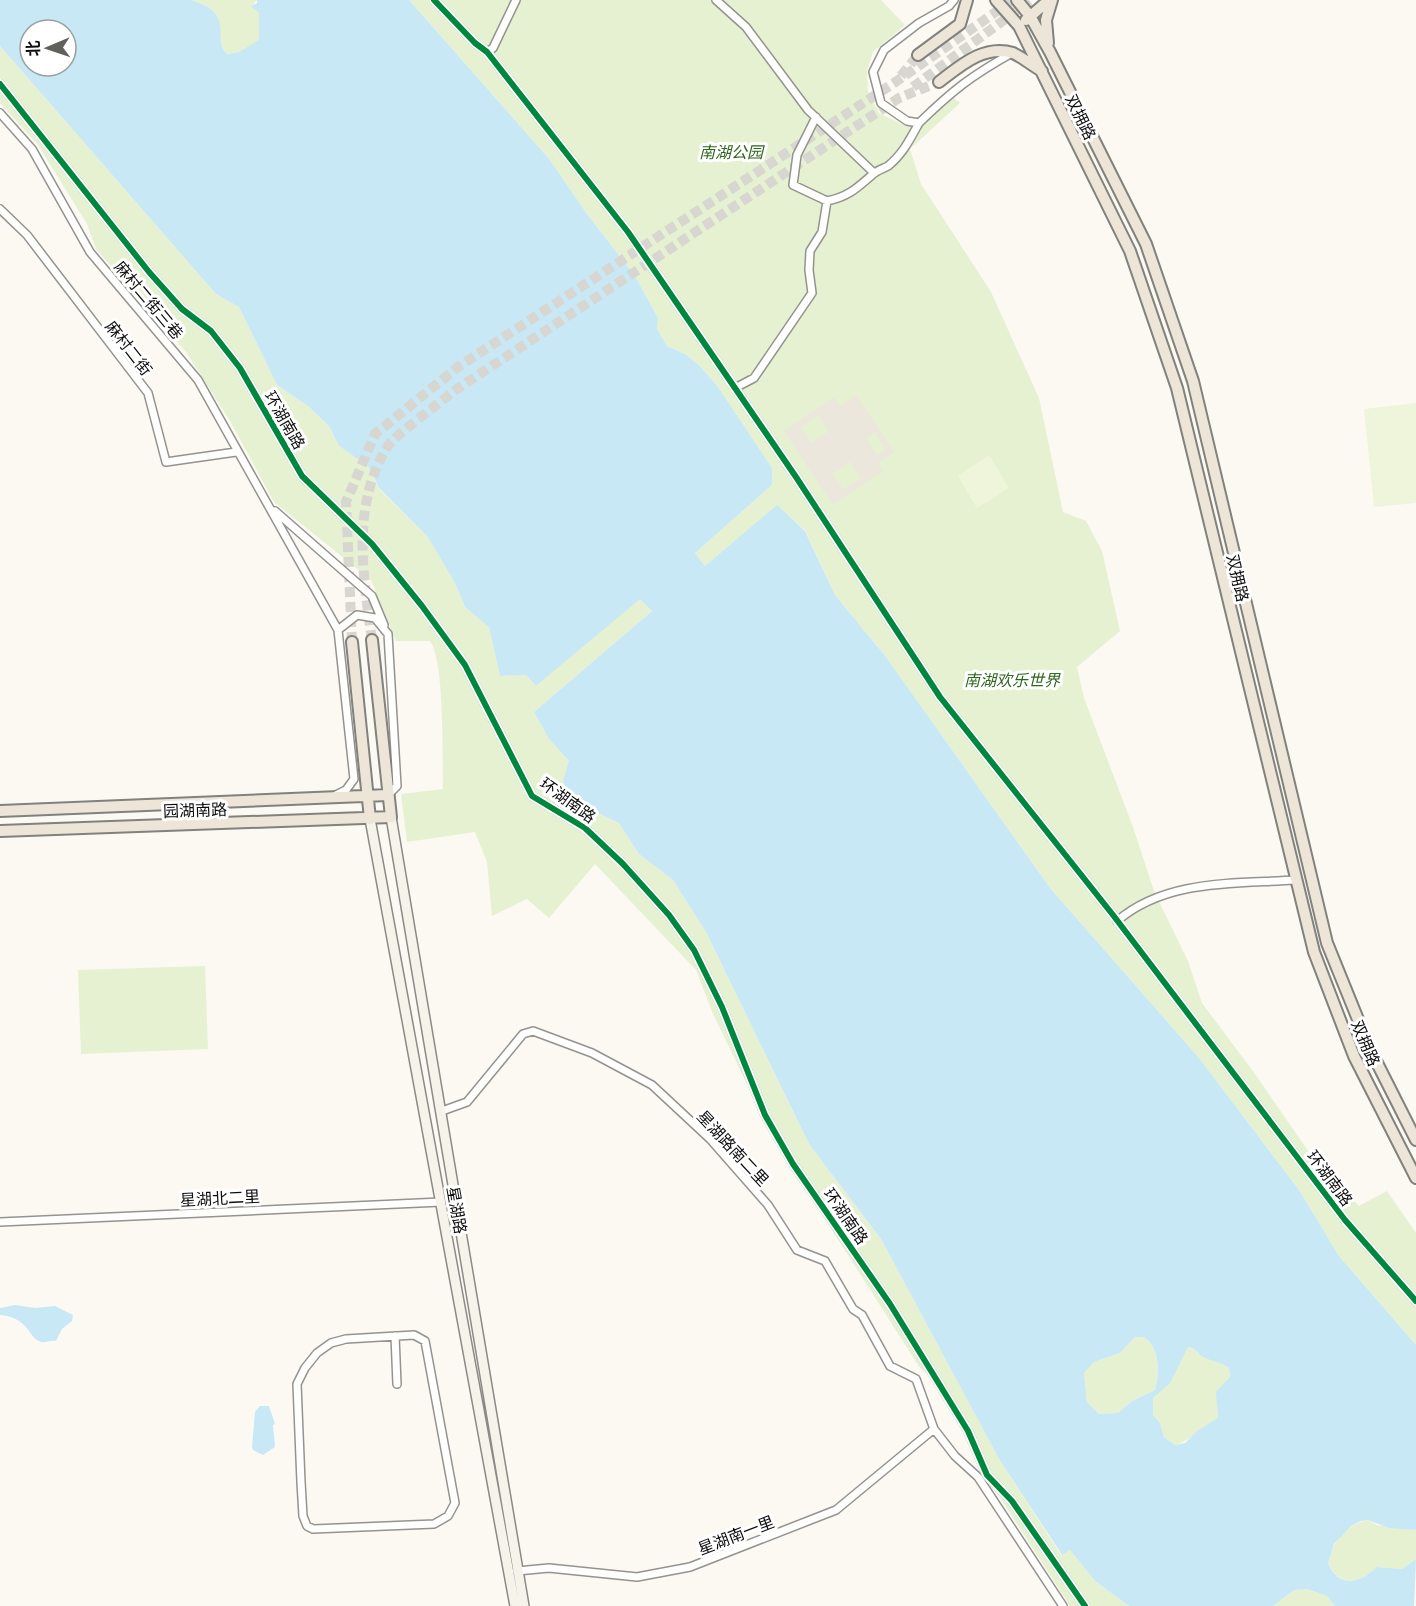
<svg xmlns="http://www.w3.org/2000/svg" width="1416" height="1606" viewBox="0 0 1416 1606" font-family="Bitter,'Noto Sans SC',serif">
	<style>
		.green { fill: #e6f1d2 }
		.pitch { fill: #eff5db }
		.plaza { fill: #ebe7dd; fill-rule: evenodd }
		.water { fill: #c8e8f6; fill-rule: evenodd }
		.lines { fill: none; stroke-linecap: round; stroke-linejoin: round }
		.primary-tunnel { stroke: #d7d6d0; stroke-width: 10; stroke-dasharray: 10 5; stroke-linecap: butt }
		.minor-casing { stroke: #949390; stroke-width: 10 }
		.secondary-casing { stroke: #8b8a87; stroke-width: 12 }
		.primary-casing { stroke: #81817d; stroke-width: 14 }
		.minor { stroke: #fefefd; stroke-width: 7 }
		.secondary { stroke: #f5f3ea; stroke-width: 9 }
		.primary { stroke: #ede6d8; stroke-width: 10 }
		.cycleway-casing { stroke: #fff; stroke-width: 10 }
		.cycleway { stroke: #00873e; stroke-width: 6 }
		.labels { text-anchor: middle; stroke-width: 6; stroke-linejoin: round; paint-order: stroke }
		.street-label { font-size: 16px; fill: #0d0d0d; stroke: #fff }
		.park-label { font-size: 16px; font-style: italic; fill: #2f661d; stroke: #fff }
	</style>
	<rect width="100%" height="100%" fill="#fbf9f2"/>
	<path class="green" d="M192 0H257L252 6 259 13V41L239 52 227 54C215 43 225 23 214 12 209 6 199 3 192 0Z
		M409 0H881L905 25 873 52 867 71 868 91 879 113 906 126 953 97 960 103 910 149 921 184 991 292 1039 398 1063 512 1086 521 1102 551 1120 631 1077 667 1084 698 1133 827 1154 891 1188 961 1202 1003 1255 1074 1313 1158 1359 1206 1387 1191 1416 1233V1345L1339 1256 1299 1190 1199 1058 1050 888 886 657 835 595 805 530 777 506 705 566 695 553 772 485V468L718 387 700 366 685 354 667 346 657 329 658 318 635 276 587 214 550 160Z
		M0 46 216 294 239 307 277 385 309 407 329 426 339 446 369 467 379 489 427 536 455 583 465 607 489 626 500 676 526 675 536 686 640 598 652 611 534 712 549 739 569 761 574 802 619 823 639 854 673 880 706 932 809 1144 881 1239 999 1459 1061 1555 1070 1550 1095 1581 1129 1606H1070L999 1496 981 1475 965 1432 935 1381 920 1368 791 1166 760 1111 713 1014 696 970 595 864 549 918 527 899 492 916 487 862 475 832 407 842 401 794 443 789C442 759 445 661 430 641H396L371 580 274 502 230 421 186 352 96 249 87 224 38 145 0 103Z
		M205 966 208 1049 81 1054 78 970Z
		M1135 1337H1144C1160 1347 1160 1375 1155 1390L1132 1401 1118 1413 1099 1414 1087 1402 1084 1373 1094 1362 1120 1353Z
		M1188 1347C1196 1348 1197 1355 1205 1358 1213 1362 1221 1362 1229 1368L1230 1377 1217 1402 1218 1418C1214 1423 1181 1445 1175 1445L1164 1437 1160 1423 1153 1415V1398L1174 1373Z
		M1368 1520 1377 1525 1416 1530V1559L1402 1569 1378 1567C1360 1582 1340 1589 1328 1563 1331 1543 1348 1523 1368 1520Z
		M1307 1589 1327 1596 1335 1606H1273L1294 1590Z"/>
	<path class="pitch" d="M1416 403V503L1374 507 1364 409Z
		M989 455 1009 488 977 508 958 476Z"/>
	<path class="plaza" d="M856 395 894 452 878 463 883 471 833 505 784 431 834 397 840 406ZM818 415 829 431 811 443 801 427ZM875 432 886 450 877 456 866 438ZM850 462 861 478 843 490 832 474Z"/>
	<path class="water" d="M0 0H192C199 3 209 6 214 12 226 24 215 43 227 54L239 52 259 40V13L251 6 257 3V0H409L550 160 587 214 635 276 658 318 657 329 667 346 685 354 700 366 718 387 772 468V485L695 553 705 566 777 505 805 531 835 595 886 657 1050 888 1199 1058 1299 1190 1339 1256 1416 1345V1530L1389 1528 1368 1520 1361 1521 1351 1526 1334 1544 1328 1563C1339 1589 1360 1583 1377 1567L1402 1569 1416 1559 1414 1606H1335L1327 1596 1307 1589 1294 1590 1273 1606H1129L1095 1581 1070 1550 1062 1555 999 1459 881 1239 809 1144 706 932 673 880 639 854 619 823 574 802 563 781 569 761 549 739 534 712 652 611 640 599 536 686 526 675 500 676 489 627 465 607 455 583 427 536 379 488 369 467 339 446 329 426 309 407 277 385 239 307 216 294 0 46ZM30 30H66V66H30ZM1135 1337H1144C1160 1347 1160 1375 1155 1390L1132 1401 1118 1413 1099 1414 1087 1402 1084 1373 1094 1362 1120 1353ZM1188 1347C1197 1348 1197 1355 1205 1358 1213 1362 1221 1362 1229 1368L1230 1377 1216 1392 1218 1418 1197 1431 1185 1443 1175 1445 1164 1437 1160 1423 1153 1415V1398L1170 1383Z
		M15 1305 35 1308 55 1306 73 1315 72 1321 62 1329 56 1341C51 1340 45 1343 41 1342 27 1337 30 1318 0 1315V1308Z
		M260 1406H269L275 1424 273 1425 275 1447 263 1455 253 1450 252 1447 255 1412Z"/>
	<g class="lines">
		<path class="primary-tunnel" d="M901 76 918 55
			M913 87 1031 0
			M372 640C363 575 351 507 387 447 395 435 440 403 454 391L899 98 939 82
			M352 642 346 502 375 434 458 367 897 81 1013 0"/>
		<g class="minor-casing">
			<path id="minor" d="M434 0 475 43 487 52 628 232 796 477 940 697 1113 915 1345 1220 1416 1301
				M716 0 746 27 808 110 874 173
				M954 0 949 6 919 23 884 50 873 72 881 103 907 121 919 123C953 90 971 76 1012 53
				M487 52 493 48 516 0
				M0 84 149 272 182 309 211 331 240 368 302 476 372 544 422 606 465 665 532 796 585 828 623 864 669 915 694 950 722 1007 765 1115 793 1164 890 1304 968 1431 987 1475 1012 1501 1085 1606
				M0 113 32 149 90 252 198 380 338 630
				M816 117 797 155 793 185 827 201
				M0 209 27 235 148 393 166 462 236 452
				M735 388 754 378 812 293 809 270 810 251 822 232 827 201C848 197 857 188 872 175 877 170 883 169 888 166 903 154 910 139 919 123
				M275 511 372 596 384 625
				M336 795 346 790 354 779 338 630 357 615 375 618 388 634 397 786 388 795
				M1117 921C1166 879 1234 884 1295 880
				M442 1111 467 1102 523 1034 533 1031 592 1053 652 1085 710 1139 768 1205 797 1250 825 1261 853 1309 862 1315 890 1366 916 1379 934 1429 955 1456 978 1477 1063 1606
				M0 1222 441 1202
				M414 1335 425 1341 455 1503 448 1516 434 1524 313 1529 307 1526 303 1516 301 1482 297 1384 305 1368 317 1353 331 1343 346 1339Z
				M395 1336 397 1384
				M517 1571 549 1568 637 1577 690 1567 836 1510 934 1429"/>
		</g>
		<g class="secondary-casing">
			<path id="secondary" d="M391 817 524 1606
				M370 819 515 1606"/>
		</g>
		<g class="primary-casing">
			<path id="primary" d="M996 0 1019 26 1130 251 1177 388 1314 952 1354 1056 1416 1178
				M1017 0 1030 16 1050 52 1146 244 1193 381 1327 943 1370 1049 1416 1140
				M1026 20 1049 0
				M1048 43 1046 20 1052 0
				M918 55 960 24 967 0
				M939 82C960 66 984 44 1013 53 1022 57 1033 66 1042 71
				M352 642 370 819
				M0 811 388 795
				M0 831 391 817 372 640"/>
		</g>
		<use href="#minor" class="minor"/>
		<use href="#secondary" class="secondary"/>
		<use href="#primary" class="primary"/>
		<g class="cycleway-casing">
			<path id="cycleway" d="M434 0 475 43 487 52 628 232 796 477 940 697 1113 915 1345 1220 1416 1301
				M0 84 149 272 182 309 211 331 240 368 302 476 372 544 422 606 465 665 532 796 585 828 623 864 669 915 694 950 722 1007 765 1115 793 1164 890 1304 968 1431 987 1475 1012 1501 1085 1606"/>
		</g>
		<use href="#cycleway" class="cycleway"/>
	</g>
	<g class="labels">
		<g class="street-label">
			<text transform="translate(1081 117) rotate(64)" y="6">双拥路</text>
			<text transform="translate(149 300) rotate(50)" y="6">麻村二街三巷</text>
			<text transform="translate(129 348) rotate(52)" y="6">麻村二街</text>
			<text transform="translate(285 420) rotate(60)" y="6">环湖南路</text>
			<text transform="translate(1238 578) rotate(77)" y="6">双拥路</text>
			<text transform="translate(568 800) rotate(36)" y="6">环湖南路</text>
			<text transform="translate(195 810) rotate(-2)" y="6">园湖南路</text>
			<text transform="translate(1366 1043) rotate(67)" y="6">双拥路</text>
			<text transform="translate(733 1148) rotate(47)" y="6">星湖路南二里</text>
			<text transform="translate(1330 1178) rotate(53)" y="6">环湖南路</text>
			<text transform="translate(220 1198) rotate(-3)" y="6">星湖北二里</text>
			<text transform="translate(457 1210) rotate(80)" y="6">星湖路</text>
			<text transform="translate(846 1216) rotate(55)" y="6">环湖南路</text>
			<text transform="translate(736 1535) rotate(-21)" y="6">星湖南一里</text>
		</g>
		<g class="park-label">
			<text x="731" y="158">南湖公园</text>
			<text x="1012" y="686">南湖欢乐世界</text>
		</g>
	</g>
	<g transform="translate(48 48) rotate(268)"><circle r="28" fill="#ffffff" stroke="#9e9e9e" stroke-width="1.5"/>
	<path d="M0-4.5L10 22L0 15L-10 22Z" fill="#60605d"/>
	<text y="-9" font-size="16" font-weight="bold" text-anchor="middle" fill="#0d0d0d">北</text>
	</g>
</svg>
